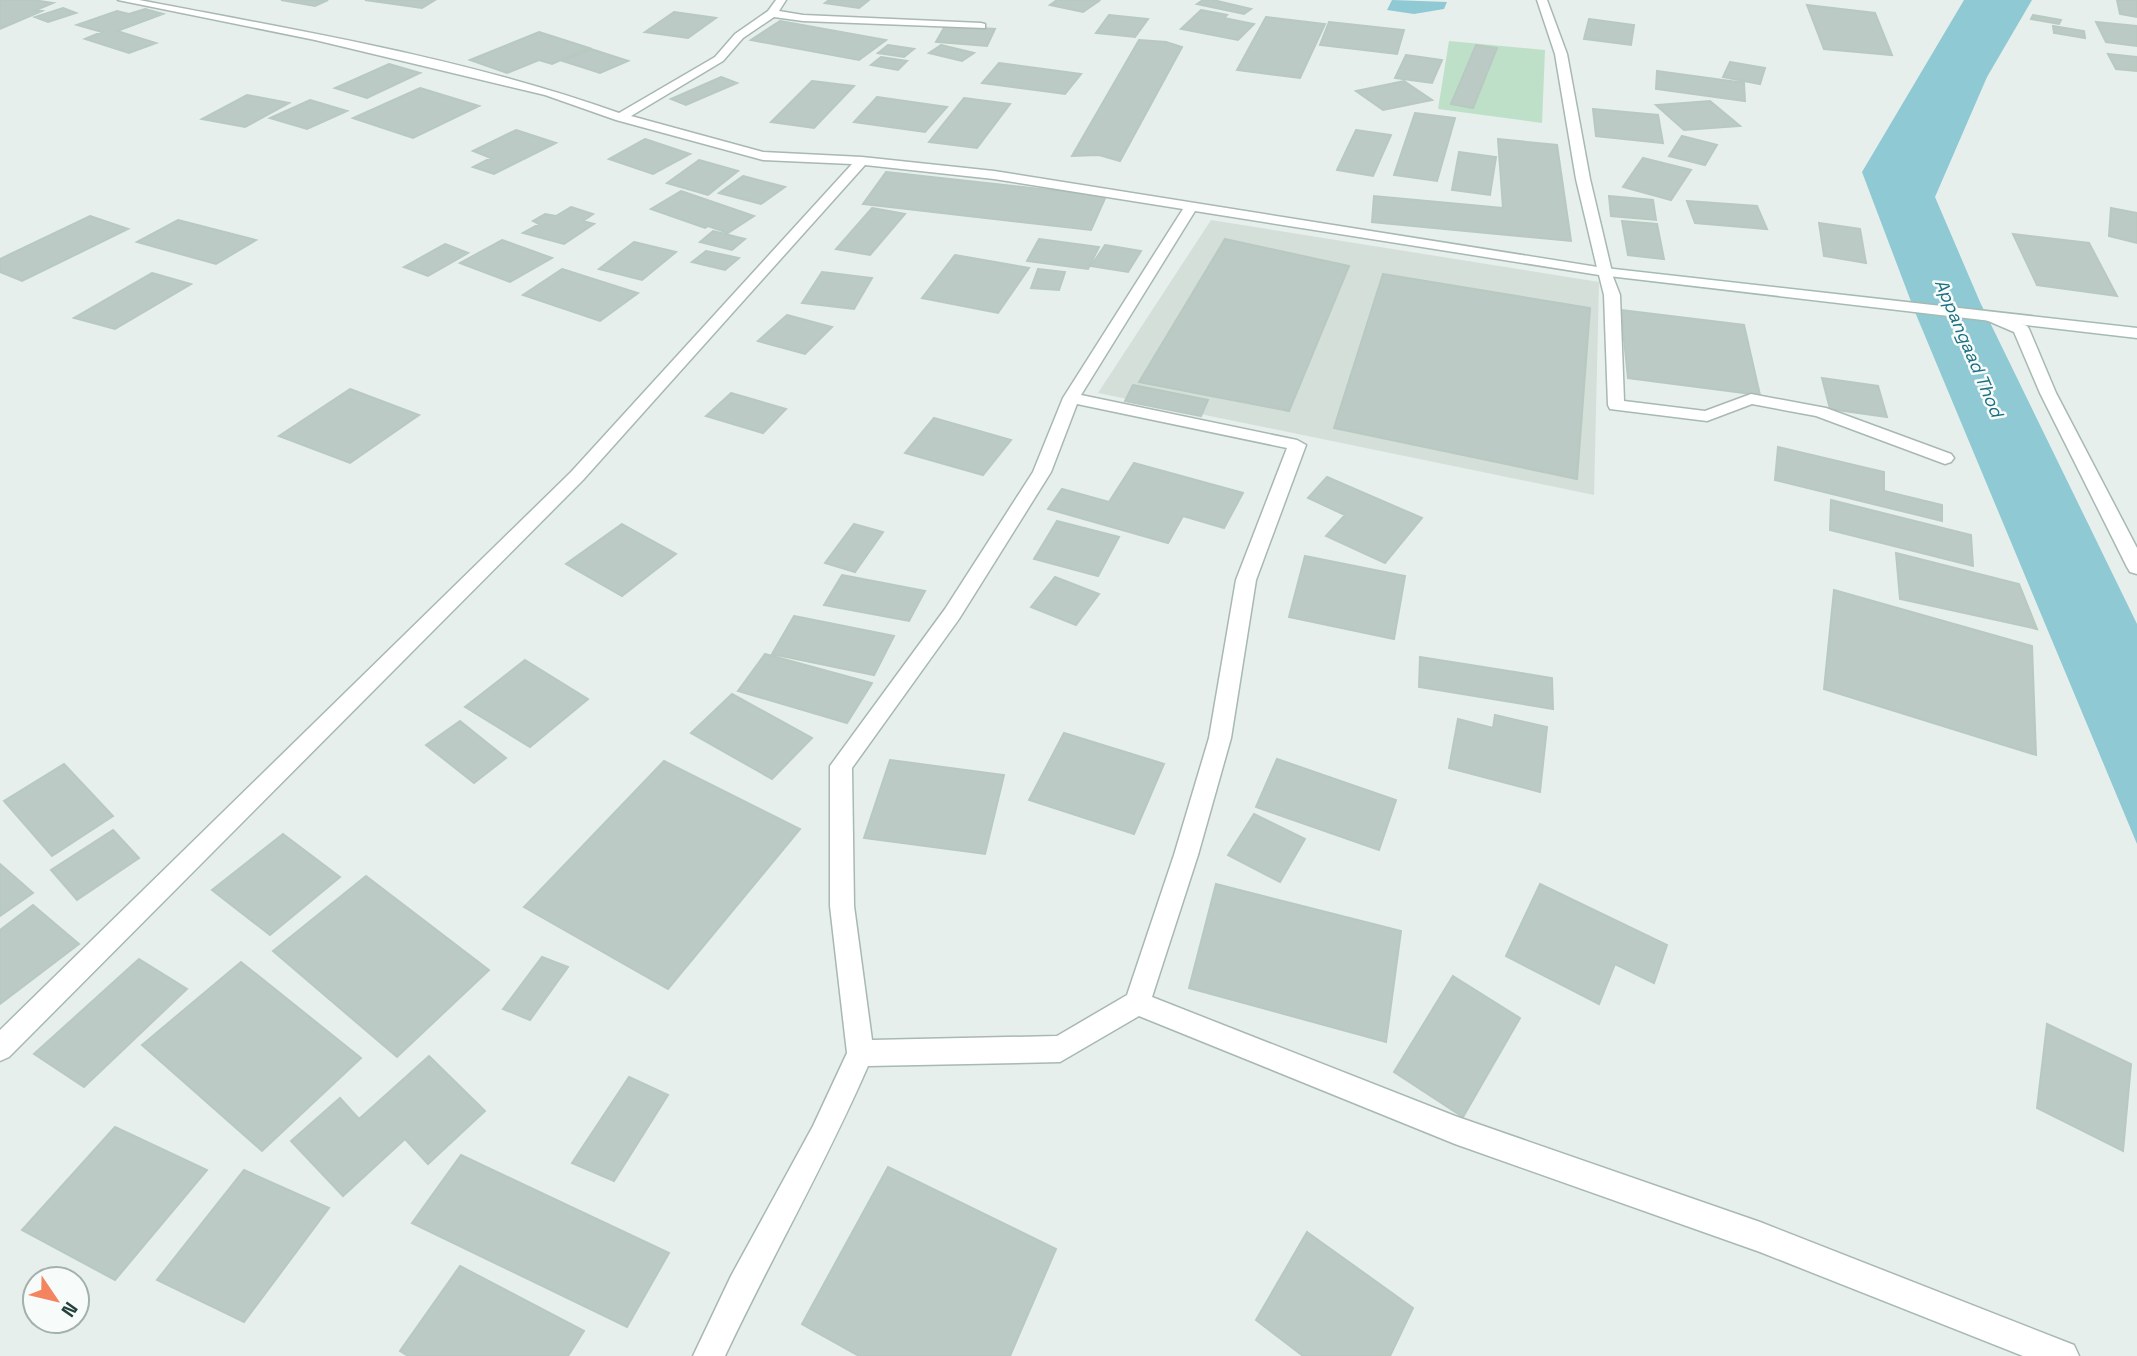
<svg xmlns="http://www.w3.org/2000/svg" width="2137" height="1356" viewBox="0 0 2137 1356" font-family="'Space Grotesk',sans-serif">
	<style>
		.built { fill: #d4dfda }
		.green { fill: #bfe0c8 }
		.water { fill: #8ec9d4 }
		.building { fill: #bbcac4; stroke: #b8c9c2; stroke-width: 2 }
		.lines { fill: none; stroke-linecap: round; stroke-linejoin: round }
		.minor-casing { stroke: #a8b8b2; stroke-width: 3 }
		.tertiary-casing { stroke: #a8b8b2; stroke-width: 3 }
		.secondary-casing { stroke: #a4bbb3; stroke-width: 3 }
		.minor { fill: #fff; fill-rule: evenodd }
		.tertiary { fill: #fff; fill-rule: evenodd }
		.secondary { fill: #fff; fill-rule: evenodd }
		.labels { text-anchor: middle; stroke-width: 5; stroke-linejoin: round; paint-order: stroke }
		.far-water-label { font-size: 18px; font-style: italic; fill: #1c6f80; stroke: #f7fbf9 }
	</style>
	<rect width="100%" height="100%" fill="#e6efeb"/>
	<path class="built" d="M1211 220 1599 282 1594 495 1098 393Z"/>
	<path class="green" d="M1449 41 1545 50 1542 123 1438 109Z"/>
	<path class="water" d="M1392 0 1447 2 1444 9 1414 14 1387 10Z
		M1964 0H2032L1987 77 1935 197 1980 302 2137 624V844L1915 312 1862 172Z"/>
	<path class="building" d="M0 0H33L53 3 36 10 42 11 0 29Z
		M281 0H328L315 6Z
		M365 0H435L422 8Z
		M829 0H869L859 8 825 3Z
		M1057 0H1095L1099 1 1083 12 1050 5Z
		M1203 0H1213L1251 9 1244 14 1197 4Z
		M2117 0H2137V17L2120 14Z
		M1807 5 1875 13 1892 55 1824 49Z
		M63 8 76 13 48 22 35 17Z
		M145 9 163 14 117 31 156 43 129 53 85 39 102 32 77 25 117 11 129 14Z
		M1201 10 1227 15 1224 18 1254 24 1238 40 1181 29Z
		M674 12 716 18 688 38 645 32Z
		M1109 15 1148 19 1135 37 1096 33Z
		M2033 15 2061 20 2059 24 2031 19Z
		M1266 17 1325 24 1300 78 1237 70Z
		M1589 19 1634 25 1631 45 1584 39Z
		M780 21 886 40 859 60 751 40Z
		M1329 22 1404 30 1397 54 1320 45Z
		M2096 22 2137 26V46L2106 42Z
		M945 26 995 29 987 46 936 42Z
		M2053 26 2084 31 2085 38 2054 33Z
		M539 32 589 48 552 64 539 60 507 73 470 60Z
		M1139 40 1166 42 1182 47 1120 161 1099 155 1072 156Z
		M888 45 914 49 904 57 878 53Z
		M941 45 974 53 962 61 929 53Z
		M1476 45 1497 48 1473 108 1451 104Z
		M591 49 628 61 600 73 563 61Z
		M2108 54 2137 57V71L2116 69Z
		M1406 55 1442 60 1432 83 1395 78Z
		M881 57 907 61 898 70 871 65Z
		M1730 62 1765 68 1760 84 1723 77Z
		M999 63 1081 74 1065 94 982 83Z
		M389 64 420 73 367 98 335 88Z
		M1657 71 1744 83 1745 101 1656 89Z
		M721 77 737 83 686 105 671 99Z
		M812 81 854 86 814 128 771 122Z
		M1404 81 1432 100 1383 110 1356 91Z
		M420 88 479 106 413 138 353 118Z
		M247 95 289 103 245 127 202 119Z
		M877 97 947 107 925 132 854 122Z
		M964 98 1010 104 977 148 929 142Z
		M310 100 347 111 307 129 270 118Z
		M1710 101 1740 126 1684 130 1656 105Z
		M1593 109 1658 115 1663 143 1596 136Z
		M1415 113 1455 118 1437 181 1394 175Z
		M516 130 556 143 494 174 473 167 491 158 473 151Z
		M1356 130 1391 135 1373 176 1337 170Z
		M1682 136 1717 145 1705 165 1669 156Z
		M645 139 690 154 653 174 609 159Z
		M1498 139 1557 145 1571 241 1372 222 1374 196 1503 208Z
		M1459 152 1496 157 1490 195 1452 190Z
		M1643 158 1691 170 1671 200 1623 187Z
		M699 160 738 171 708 195 667 183Z
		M886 172 1106 196 1091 230 863 204Z
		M743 176 785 187 761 204 719 193Z
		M681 191 754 216 728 233 708 226 705 228 651 209Z
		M1609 196 1653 200 1656 220 1611 216Z
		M1687 201 1757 206 1767 229 1695 223Z
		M1687 201 1757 206 1767 229 1695 223Z
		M571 207 593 214 583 221 594 224 564 244 523 233 539 224 533 221 545 214 556 216Z
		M872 208 905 214 870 255 836 249Z
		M2111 208 2137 213V243L2109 236Z
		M90 216 128 229 22 281 0 272V259Z
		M178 220 256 240 216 264 137 242Z
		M1622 221 1657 224 1664 259 1628 255Z
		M1819 223 1860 229 1866 263 1824 256Z
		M713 231 745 239 732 250 700 242Z
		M2013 234 2089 243 2117 296 2037 285Z
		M1039 239 1099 247 1088 269 1027 261Z
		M1225 239 1349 266 1289 411 1139 382Z
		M502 240 552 258 510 282 460 263Z
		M634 242 676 252 642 280 599 269Z
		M445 244 468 253 428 276 404 267Z
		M1105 245 1141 251 1128 272 1091 266Z
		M706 251 739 258 725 270 692 262Z
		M955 255 1029 268 998 313 922 298Z
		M562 269 638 293 600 321 523 295Z
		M1038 269 1065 272 1059 290 1031 288Z
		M822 272 872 278 854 309 802 303Z
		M152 273 191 284 115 329 74 318Z
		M1383 274 1590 308 1577 479 1334 428Z
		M1621 310 1744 325 1760 395 1628 378Z
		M787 315 832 327 805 354 758 341Z
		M1822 378 1878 386 1887 417 1830 409Z
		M1133 385 1208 400 1201 416 1125 401Z
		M350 389 419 415 350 463 279 436Z
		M731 393 786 409 763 433 706 416Z
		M934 418 1011 440 983 475 905 453Z
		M1778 447 1884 472V491L1942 505V521L1775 480Z
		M1134 463 1243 493 1224 528 1183 516 1168 543 1048 509 1062 489 1109 502Z
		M1327 477 1422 518 1385 563 1326 536 1345 515 1308 498Z
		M1831 500 1971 535 1973 566 1830 530Z
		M1057 521 1119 537 1098 576 1034 559Z
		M622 524 676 554 622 596 566 564Z
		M854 524 883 532 855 572 825 563Z
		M1896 553 2019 584 2037 629 1900 599Z
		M1305 556 1405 576 1394 639 1289 617Z
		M842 575 925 591 909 621 824 605Z
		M1055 577 1099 594 1076 625 1031 607Z
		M1834 590 2032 646 2036 755 1824 689Z
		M794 616 894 636 874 675 772 654Z
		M765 654 872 683 847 723 738 691Z
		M1420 657 1552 678 1553 709 1419 687Z
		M525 660 588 699 530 747 465 707Z
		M732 694 812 738 772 779 691 733Z
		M1495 715 1547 727 1540 792 1449 768 1458 719 1493 728Z
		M460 721 506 758 474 783 426 745Z
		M1064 733 1164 764 1134 834 1029 800Z
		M1277 759 1396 800 1379 850 1256 807Z
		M890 760 1004 775 985 854 864 838Z
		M664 761 800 829 668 989 524 907Z
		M64 764 113 816 52 856 4 801Z
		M1254 814 1305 839 1280 882 1228 855Z
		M113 830 139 858 77 900 51 870Z
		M283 834 340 877 270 935 212 890Z
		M0 864 33 893 0 916Z
		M366 876 489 970 397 1057 273 951Z
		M1216 884 1401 931 1386 1042 1189 988Z
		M1540 884 1667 945 1654 983 1615 964 1599 1004 1506 956Z
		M33 905 79 944 0 1004V930Z
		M542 957 568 967 530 1020 503 1009Z
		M139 959 187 989 84 1087 34 1054Z
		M241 962 361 1058 262 1151 142 1045Z
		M1453 976 1520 1018 1463 1117 1394 1072Z
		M2047 1024 2131 1064 2123 1151 2037 1108Z
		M429 1056 485 1111 428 1164 405 1139 343 1196 291 1141 340 1098 359 1119Z
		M629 1077 668 1095 614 1181 572 1163Z
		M115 1127 207 1170 115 1280 22 1230Z
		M461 1155 669 1253 627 1327 412 1223Z
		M888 1167 1056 1249 1010 1356H859L802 1324Z
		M244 1170 329 1208 244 1322 157 1280Z
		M1307 1232 1413 1308 1390 1356H1303L1256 1320Z
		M460 1266 584 1331 568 1356H408L400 1351Z"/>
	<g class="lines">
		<g class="minor-casing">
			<path id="minor" d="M118 0H139C300 31 465 58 619 113L715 57 735 34 768 11 776 0H786L779 11 803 15 981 23 985 24V28L803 21 774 17 743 38 723 61 631 116 763 152 862 157 994 171 1610 269 1620 295 1624 401 1705 411 1751 394 1826 408 1951 454 1954 458 1951 462 1945 464 1816 416 1752 404 1707 421 1610 409 1608 405 1604 295 1599 275 1195 211 1081 395 1297 440 1306 445 1256 580 1231 738 1198 855 1152 997 1455 1116 1760 1222 2074 1345 2079 1356H2023L1760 1252 1455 1144 1139 1016 1060 1062 868 1066C825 1165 771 1258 725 1356H693L731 1276 813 1126 847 1053 830 906V766L945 609 1033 472 1063 398 1183 209 994 179 865 165 583 480 9 1057 0 1061V1030L571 472 852 164 763 160 616 120 545 95 315 40ZM1077 404 1287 448 1236 580 1209 738 1174 855 1127 995 1057 1036 872 1040 854 906 852 768 959 619 1051 472Z
				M1991 312 2027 326 2029 329 2056 393 2137 548V574L2130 572 2127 567 2040 393 2014 332 1986 320 1983 317Z"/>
		</g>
		<g class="tertiary-casing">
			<path id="tertiary" d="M1537 0H1547L1567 54 1590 179 1612 272 1610 275H1600L1598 272 1576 179 1555 54Z"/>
		</g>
		<g class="secondary-casing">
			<path id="secondary" d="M1605 268 2137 328V338L1600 275 1598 272 1600 269Z"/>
		</g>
		<use href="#minor" class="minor"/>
		<use href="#tertiary" class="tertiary"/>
		<use href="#secondary" class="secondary"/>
	</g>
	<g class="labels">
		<g class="far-water-label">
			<text transform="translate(1969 348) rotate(67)" y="6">Appangaad Thod</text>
		</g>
	</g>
	<g transform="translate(56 1300) rotate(125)"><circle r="33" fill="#f7fbf9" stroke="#a3b1ad" stroke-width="2"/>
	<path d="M0-5L12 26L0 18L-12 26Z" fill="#f4845f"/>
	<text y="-10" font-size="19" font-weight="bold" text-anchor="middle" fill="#24423a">N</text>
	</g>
</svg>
